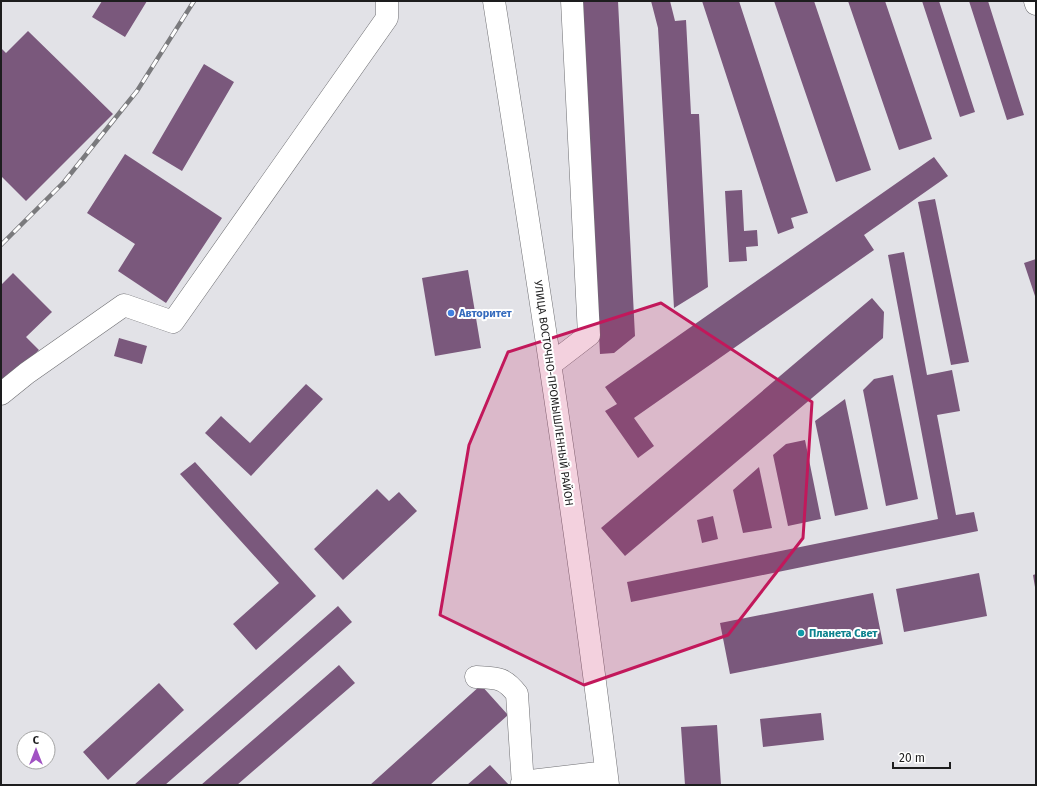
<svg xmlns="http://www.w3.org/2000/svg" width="1037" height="786" viewBox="0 0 1037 786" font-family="'Fira Sans',sans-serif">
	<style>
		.building { fill: #7a587c }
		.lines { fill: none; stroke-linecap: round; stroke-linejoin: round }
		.minor-casing { stroke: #6f6f73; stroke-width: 23 }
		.minor { stroke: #fff; stroke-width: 22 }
		.rail-casing { stroke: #7a7a7d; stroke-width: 4.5 }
		.rail { stroke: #fff; stroke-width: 3; stroke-dasharray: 9; stroke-linecap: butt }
		.marked { fill: #c2185b; fill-opacity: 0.2; stroke: #c2185b; stroke-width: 3; stroke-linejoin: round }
		.shop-dot { fill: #3f7fe0; stroke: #fff; stroke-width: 1.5 }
		.culture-dot { fill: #0f9aa8; stroke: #fff; stroke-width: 1.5 }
		.labels { text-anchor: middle; stroke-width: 4; stroke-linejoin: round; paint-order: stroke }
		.shop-label { font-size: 11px; font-weight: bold; fill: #366cbe; stroke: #fff; text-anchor: start }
		.street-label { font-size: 11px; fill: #1d1d1e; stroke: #fff }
		.culture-label { font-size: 11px; font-weight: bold; fill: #0d838f; stroke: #fff; text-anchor: start }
	</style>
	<rect width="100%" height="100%" fill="#e2e2e7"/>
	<path class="building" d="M102 1H147L125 37 92 17Z
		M582 1H618L635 336 614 353 600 354Z
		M651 1H670L675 21 686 20 691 114H699L708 287 674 308 658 28Z
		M702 1H739L808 213 791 218 794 228 778 234Z
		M774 1H814L871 170 836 182Z
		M848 1H885L932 139 899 150Z
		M922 1H939L975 112 960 117Z
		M969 1H988L1024 115 1007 120Z
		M28 31 113 114 26 201 1 176V48L6 53Z
		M204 64 234 82 182 171 152 153Z
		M125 154 222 218 166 303 118 271 135 244 87 213Z
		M934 157 948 176 864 235 874 250 634 418 654 446 638 458 605 411 617 404 605 387Z
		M742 190 744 231 757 230 758 246 746 247 747 261 729 262 725 191Z
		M935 199 969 362 951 365 918 202Z
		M904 252 927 375 952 370 960 411 937 415 956 515 974 512 978 531 631 602 627 582 938 519 888 255Z
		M1036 259V296H1035L1024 263Z
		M468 270 481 348 435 356 422 278Z
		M13 273 52 312 26 337 39 350 1 387V285Z
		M872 298 884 312 883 338 625 556 601 528Z
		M119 338 147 346 142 364 114 356Z
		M893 375 918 499 886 506 863 390 874 379Z
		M306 384 323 399 251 476 205 433 221 416 250 443Z
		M845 399 868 509 835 516 815 421Z
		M805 440 821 519 788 526 773 455 786 444Z
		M195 462 316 596 256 650 233 624 279 583 180 474Z
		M759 467 772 528 743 533 733 490Z
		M377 489 389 501 399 492 417 511 343 580 314 549Z
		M713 516 718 539 702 543 697 520Z
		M979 573 987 616 904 632 896 589Z
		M1036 574V587H1035L1033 575Z
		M873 593 883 644 730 674 720 623Z
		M338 606 352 622 165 785H134Z
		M339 665 355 683 237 785H201Z
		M159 683 184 710 108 780 83 752Z
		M481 685 508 715 430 785H370Z
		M821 713 824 740 763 747 760 719Z
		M717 725 721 785H685L681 727Z
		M490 765 509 785H467Z"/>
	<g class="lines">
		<g class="minor-casing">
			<path id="minor" d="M494 1C535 262 576 523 608 785
				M1035 1 1036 4
				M550 365 589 335 572 1
				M1 394 27 373 124 305 173 322 387 18V1
				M476 677C497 678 504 677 517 694L523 785
				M522 782 606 772"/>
		</g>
		<use href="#minor" class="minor"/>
		<g class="rail-casing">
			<path id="rail" d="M1 245 64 182 137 91 194 1"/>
		</g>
		<use href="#rail" class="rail"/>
	</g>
	<path class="marked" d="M661 303 812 402 803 538 728 635 584 685 440 615 469 445 508 352Z"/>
	<circle class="shop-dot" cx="451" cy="313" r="4"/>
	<circle class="culture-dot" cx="801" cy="633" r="4"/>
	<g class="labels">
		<g class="shop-label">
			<text x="459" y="317">Авторитет</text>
		</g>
		<g class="street-label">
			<text transform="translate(554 393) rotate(82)" y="4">УЛИЦА ВОСТОЧНО-ПРОМЫШЛЕННЫЙ РАЙОН</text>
		</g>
		<g class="culture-label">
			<text x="809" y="637">Планета Свет</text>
		</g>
	</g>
	<rect width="1037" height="786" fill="none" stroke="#1d1d1e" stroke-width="4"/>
	<g transform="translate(36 750)"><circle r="19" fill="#ffffff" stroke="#a5a5a5"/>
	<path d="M0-3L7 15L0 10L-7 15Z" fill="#a152c3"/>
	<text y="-6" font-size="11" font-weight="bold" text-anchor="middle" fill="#1d1d1e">С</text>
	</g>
	<path d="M893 762v6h57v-6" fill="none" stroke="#1d1d1e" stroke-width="2"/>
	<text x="899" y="762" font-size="12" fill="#1d1d1e" stroke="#ffffff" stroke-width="3" paint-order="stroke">20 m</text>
</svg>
